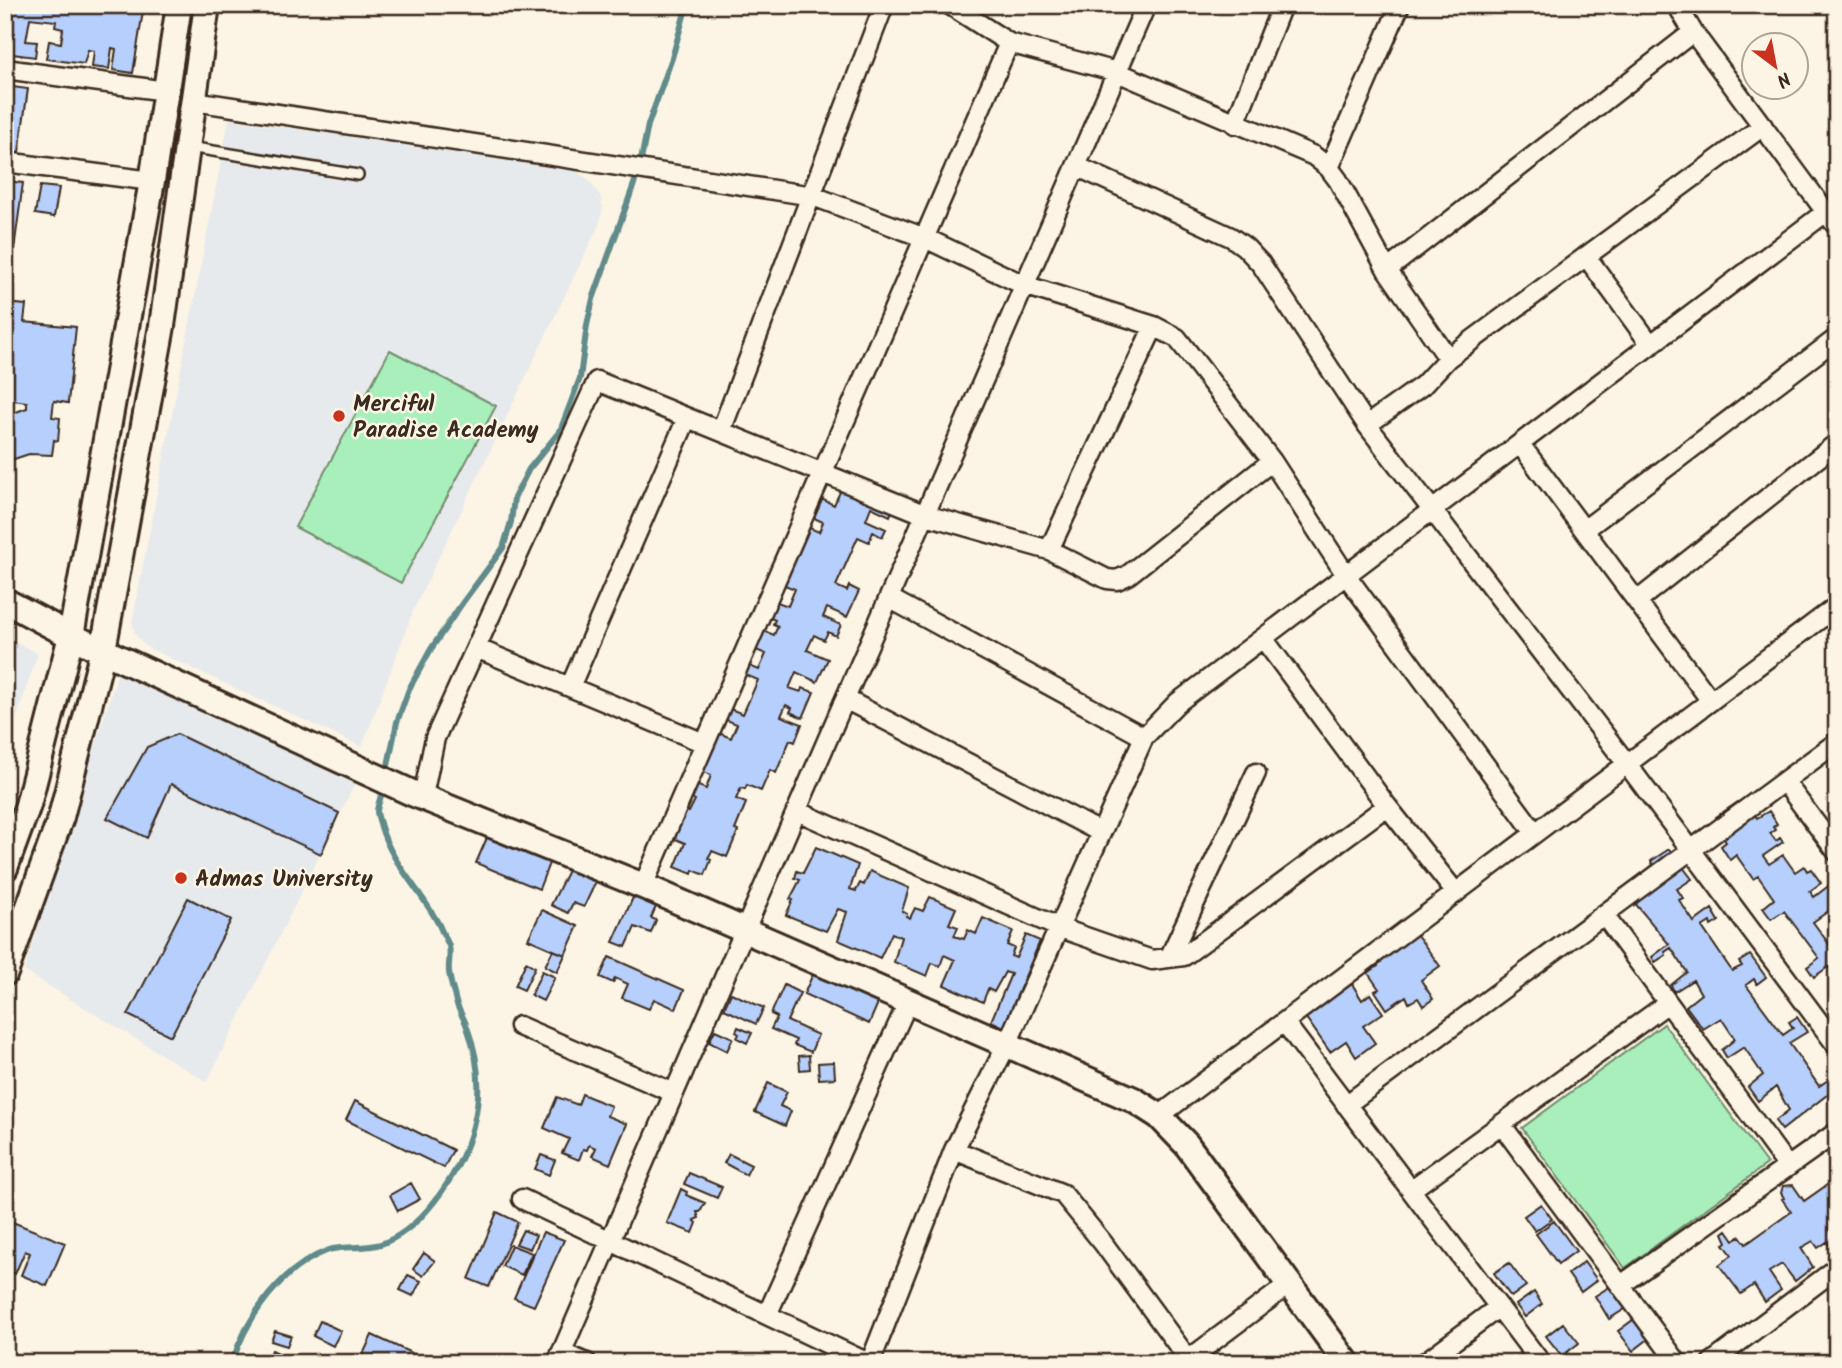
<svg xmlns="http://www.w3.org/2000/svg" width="1842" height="1368" viewBox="0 0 1842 1368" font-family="Kalam,sans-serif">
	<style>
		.built { fill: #e7eaec }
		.green { fill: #a9efbb; stroke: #728c6c; stroke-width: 2 }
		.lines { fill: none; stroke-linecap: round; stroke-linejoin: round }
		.stream { stroke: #618b8a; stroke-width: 6 }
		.building { fill: #b6cffd; stroke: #3b2a1e; stroke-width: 2 }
		.lane-casing { stroke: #3b2a1e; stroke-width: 14 }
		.street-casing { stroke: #3b2a1e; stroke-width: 23 }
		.secondary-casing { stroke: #3b2a1e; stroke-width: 30 }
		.lane { stroke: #fcf5e5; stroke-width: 9 }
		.street { stroke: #fcf5e5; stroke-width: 18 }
		.secondary { stroke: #fcf5e5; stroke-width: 24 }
		.poi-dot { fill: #c8321e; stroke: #fcf5e5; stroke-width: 2.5 }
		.labels { text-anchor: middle; stroke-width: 5; stroke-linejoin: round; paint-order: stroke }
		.poi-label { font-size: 23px; font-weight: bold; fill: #3b2a1e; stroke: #fcf5e5; text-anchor: start }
	</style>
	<rect width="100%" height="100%" fill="#fcf5e5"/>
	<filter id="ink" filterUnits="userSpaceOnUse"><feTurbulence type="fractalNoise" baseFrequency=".0143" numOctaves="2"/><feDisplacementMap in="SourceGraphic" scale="14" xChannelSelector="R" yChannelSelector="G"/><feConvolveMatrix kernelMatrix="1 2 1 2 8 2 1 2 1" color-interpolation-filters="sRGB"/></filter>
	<g filter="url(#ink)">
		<path class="built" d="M229 119 574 170 588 179 600 195 603 207 599 225 414 609 362 747 146 647 135 634 132 622Z
			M5 637 38 653 5 753Z
			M118 672 355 784 207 1082 24 971Z"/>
		<path class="green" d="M390 350 496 406 401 583 295 527Z
			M1664 1024 1767 1164 1625 1268 1522 1128Z"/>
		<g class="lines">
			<path class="stream" d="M386 775 397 722 409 689 431 649 463 602 503 548 511 522 514 498 529 469 560 431 580 378 587 325 593 299 639 170 648 125 672 58 687 5
				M232 1363C247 1316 282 1267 329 1250 344 1245 368 1250 386 1242 426 1225 463 1167 473 1126 482 1093 479 1059 467 1027 464 1017 457 1009 455 998 453 990 450 981 449 972 448 964 451 954 449 946 447 940 442 933 440 927 423 892 392 865 381 827 380 822 377 816 377 811 378 803 382 794 384 786"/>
		</g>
		<path class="building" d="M5 5H144L133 73 113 70 116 49 112 48 109 69 92 67 94 51 88 50 84 64 46 59 49 41 61 43 63 29 55 27 56 21 30 18 26 41 37 42 35 57 5 53V35L9 36 13 11 5 10Z
			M5 86 28 89 16 173 5 171Z
			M5 181 23 183 12 264 5 263Z
			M40 186 59 188 54 217 35 214Z
			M5 303 26 305 24 322 76 327 68 403 54 401 52 417 60 418 58 441 54 440 52 455 29 454 5 462V416L27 408V402L5 399Z
			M844 483 895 505 890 516 871 507 866 520 886 529 882 537 873 532 869 542 858 537 836 586 847 591 849 586 859 591 847 617 827 608 823 617 841 625 836 636 828 632 824 640 814 635 807 650 828 659 817 682 796 672 791 684 789 688 801 692 802 688 814 692 803 718 790 712 792 708 786 705 781 716 802 724 795 742 790 740 776 773 770 770 761 791 747 785 745 789 741 788 736 799 746 803 735 830 738 831 727 857 712 851 708 858 711 860 705 875 693 870 692 874 675 867 685 843 673 838 681 809 689 812 695 800 690 798 696 785 706 789 711 775 698 770 709 743 714 745 719 733 731 738 737 724 716 716 720 705 743 714 758 680 736 671 740 662 759 670 766 654 744 645 761 630 774 635 778 626 773 624 775 620 760 613 768 594 779 598 777 602 788 606 795 589 777 582 798 523 819 532 823 522 805 514 813 495 834 505Z
			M177 734 339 813 321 854 171 784 147 838 107 818 147 747Z
			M1738 802 1743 810 1749 806 1757 818 1769 811 1777 824 1773 827 1775 830 1770 833 1776 841 1780 838 1783 842 1763 856 1769 864 1783 855 1795 872 1804 866 1807 871 1811 869 1821 883 1810 891 1814 897 1831 884 1833 889 1837 887V905L1813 922 1834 951 1837 949V978L1828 967 1814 977 1807 967 1819 958 1784 911 1771 919 1763 908 1774 899 1758 876 1753 879 1736 855 1730 860 1721 846 1726 842 1717 829 1722 826 1716 817Z
			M489 833 551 858 539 889 476 863Z
			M816 847 858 865 850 889 856 891 860 883 864 885 870 871 909 888 902 911 907 914 906 916 910 918 915 908 923 911 930 897 956 908 949 924 958 927 954 936 964 939 968 930 976 934 983 918 1013 931 1007 945 1014 948 1011 956 1016 958 1026 935 1040 941 1004 1027 991 1021 1011 974 1005 972 994 992 988 989 983 1002 944 985 955 960 944 955 940 966 932 963 927 976 894 962 901 937 892 933 880 958 838 940 847 912 838 909 826 931 786 915 793 900 790 899 800 880 795 878 797 871 803 873Z
			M1669 849 1692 879 1677 889 1683 898 1679 900 1694 922 1712 909 1719 921 1711 926 1710 922 1702 927 1732 971 1742 966 1739 962 1750 955 1766 977 1757 984 1754 979 1746 985 1783 1035 1793 1028 1789 1022 1797 1017 1807 1032 1789 1043 1819 1086 1837 1074V1087L1782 1130 1775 1121 1789 1110 1776 1087 1758 1101 1748 1087 1763 1075 1744 1047 1727 1058 1722 1050 1735 1039 1721 1018 1703 1029 1686 1006 1701 994 1693 980 1674 992 1671 985 1687 972 1671 948 1665 952 1666 955 1655 962 1652 957 1669 944 1623 889 1653 865 1651 861Z
			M571 864 598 877 584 907 573 903 568 913 551 905Z
			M635 893 658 902 651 918 656 920 651 933 635 927 626 947 613 942Z
			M188 898 231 920 171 1036 128 1015Z
			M542 910 578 926 565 955 528 939Z
			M1408 923 1440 966 1421 980 1433 999 1423 1006 1418 998 1409 1003 1406 996 1387 1009 1375 991 1379 989 1368 973 1378 966 1367 950Z
			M553 950 565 955 557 972 545 966Z
			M609 957 684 990 676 1009 654 999 649 1009 622 998 628 984 615 978 613 983 600 977Z
			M526 962 535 967 524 990 515 986Z
			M816 967 881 996 869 1024 804 994Z
			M542 971 555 977 543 1001 531 995Z
			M1330 980 1338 994 1352 984 1362 1000 1370 994 1383 1013 1363 1026 1375 1043 1356 1057 1346 1041 1330 1052 1299 1008Z
			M784 985 800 993 787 1021 818 1035 811 1052 794 1045 796 1040 771 1029 777 1017 771 1014Z
			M731 993 764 1008 756 1024 724 1009Z
			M738 1027 752 1033 747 1043 737 1038 739 1034 736 1032Z
			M715 1030 733 1038 727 1051 709 1042Z
			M809 1055 810 1069 800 1070 799 1056Z
			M834 1062 835 1078 819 1079 818 1063Z
			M768 1083 787 1092 780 1106 791 1111 785 1126 755 1112Z
			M582 1094 611 1106 607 1116 627 1124 610 1164 592 1156 596 1148 589 1145 587 1150 583 1149 579 1160 562 1153 569 1139 544 1128 557 1097 578 1105Z
			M355 1101 453 1150 444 1168 346 1120Z
			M729 1154 751 1165 746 1175 724 1163Z
			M541 1155 555 1160 549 1175 535 1169Z
			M689 1173 722 1187 717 1198 684 1184Z
			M1837 1178V1224L1829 1229 1837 1240V1245L1831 1248 1827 1242 1818 1248 1813 1241 1801 1248 1813 1267 1795 1281 1782 1264 1769 1272 1781 1290 1765 1302 1754 1285 1741 1294 1719 1265 1732 1255 1724 1244 1727 1242 1723 1233 1727 1230 1734 1240 1740 1236 1746 1244 1791 1212 1782 1199 1784 1198 1781 1193 1783 1186 1793 1185 1804 1201Z
			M411 1183 420 1199 398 1211 390 1195Z
			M681 1189 687 1192 686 1195 705 1203 700 1212H697L699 1218 694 1220 697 1223 693 1233 667 1223Z
			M1541 1204 1552 1219 1535 1231 1524 1216Z
			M497 1212 518 1222 489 1287 469 1279Z
			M5 1219 65 1243 47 1286 21 1275 30 1253 25 1251 15 1274 5 1270Z
			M1554 1221 1576 1251 1558 1264 1536 1234Z
			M523 1230 536 1235 530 1249 516 1244Z
			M543 1232 564 1240 534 1306 514 1298Z
			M511 1245 532 1253 522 1275 502 1266Z
			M424 1253 435 1261 423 1276 413 1269Z
			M1584 1262 1597 1280 1581 1292 1568 1274Z
			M1509 1263 1526 1286 1511 1297 1494 1273Z
			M408 1275 421 1281 413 1296 400 1290Z
			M1614 1284 1628 1307 1609 1319 1595 1296Z
			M1534 1292 1542 1304 1525 1317 1516 1305Z
			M1637 1317 1651 1337 1633 1351 1618 1331Z
			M320 1321 341 1331 333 1346 313 1336Z
			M1563 1323 1579 1343 1562 1356 1546 1336Z
			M275 1331 291 1336 287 1346 271 1341Z
			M372 1335 433 1363H359Z
			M272 1350 293 1360 292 1363H266Z"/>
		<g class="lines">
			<g class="lane-casing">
				<path id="lane" d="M189 147 358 175"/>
			</g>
			<g class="street-casing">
				<path id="street" d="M950 5 1009 43 1117 72 1314 156 1329 168 1338 180 1387 270 1448 358
					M1677 5 1693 32 1837 227
					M5 69 166 91
					M194 101 813 196 925 238 1024 285 1154 326 1177 338 1272 461 1346 575 1535 833
					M1235 124 1282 5
					M5 162 152 181
					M1076 166 1231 237 1245 247 1261 264 1367 425 1627 764 1837 1046
					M1329 168 1400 5
					M1586 256 1651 345
					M1387 270 1693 32
					M1367 425 1423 385 1448 358 1763 126
					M721 431 884 5
					M1520 444 1711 701
					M1584 530 1837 338
					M1049 550 1154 326
					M889 598 1144 737
					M1637 601 1837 443
					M1263 638 1387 806 1456 893
					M476 648 704 743
					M570 687 687 418
					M845 699 1100 832
					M1784 781 1837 852
					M423 796 435 738 597 381 926 515 1049 550 1107 579 1117 580 1128 575 1272 461
					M797 811 1060 928 1152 960 1184 956 1387 806
					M643 886 1009 43
					M1604 915 1788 1167
					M1169 958 1256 773
					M1285 1023 1541 1363
					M519 1026 674 1093
					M1346 1105 1837 742
					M1159 1116 1837 606
					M1501 1124 1678 1363
					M954 1150 1063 1194 1103 1243 1191 1363
					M1412 1189 1668 1003
					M522 1199 868 1363
					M1621 1285 1837 1132
					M767 1315 908 1002
					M561 1353 587 1363
					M557 1363 1146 5
					M870 1363 954 1150 1007 1044 1144 737 1177 703 1826 212
					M1184 1363 1288 1285
					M1424 1363 1499 1307
					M1711 1363 1837 1268"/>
			</g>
			<g class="secondary-casing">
				<path id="secondary" d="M5 601 71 636 412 793 643 886 1134 1100 1159 1116 1187 1145 1347 1363
					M5 868 28 805 71 636 152 181 179 5
					M5 973 61 817 103 650 162 326 207 5"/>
			</g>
			<use href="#lane" class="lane"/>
			<use href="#street" class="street"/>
			<use href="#secondary" class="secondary"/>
		</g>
	</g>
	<g class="poi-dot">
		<circle cx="339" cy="416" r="7"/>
		<circle cx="181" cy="878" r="7"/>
	</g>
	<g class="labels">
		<g class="poi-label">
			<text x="353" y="411">Merciful<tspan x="353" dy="26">Paradise Academy</tspan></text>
			<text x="195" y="886">Admas University</text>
		</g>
	</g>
	<rect width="1842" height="1368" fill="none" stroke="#fcf5e5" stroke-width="28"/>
	<rect x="14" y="14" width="1814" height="1340" fill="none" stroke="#3b2a1e" stroke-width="2.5" filter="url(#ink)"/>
	<g transform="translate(1775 66) rotate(148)"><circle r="33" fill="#fcf5e5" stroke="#afa495" stroke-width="2"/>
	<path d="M0-5L12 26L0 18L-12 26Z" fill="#c8321e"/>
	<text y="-10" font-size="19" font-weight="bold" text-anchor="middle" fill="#3b2a1e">N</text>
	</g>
</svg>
